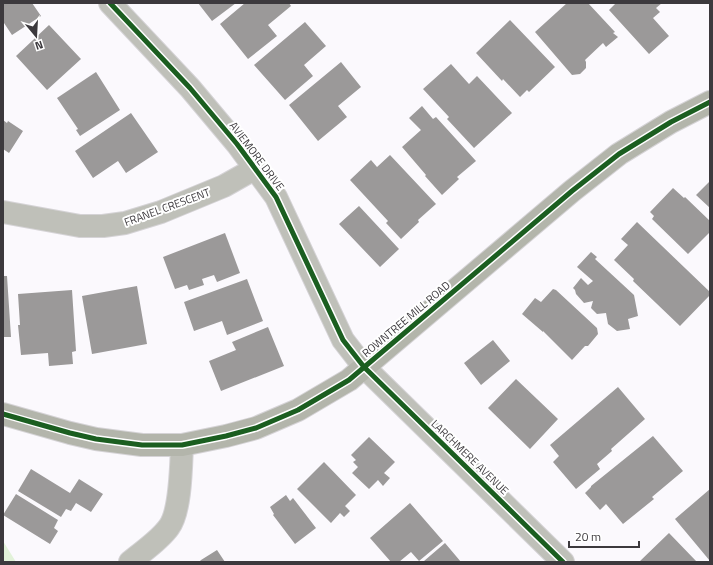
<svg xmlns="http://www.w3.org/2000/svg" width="713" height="565" viewBox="0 0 713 565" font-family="'Titillium Web',sans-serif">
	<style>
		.green { fill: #e2f2d9 }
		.building { fill: #9b9999 }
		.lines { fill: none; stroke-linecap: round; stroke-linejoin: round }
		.street-casing { stroke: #d5d3d6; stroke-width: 24 }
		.secondary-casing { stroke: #d5d3d6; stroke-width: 24 }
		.street { stroke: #bfc0b9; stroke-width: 22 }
		.secondary { stroke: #b3b5ab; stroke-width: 22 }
		.cycleway-casing { stroke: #fff; stroke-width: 8 }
		.cycleway { stroke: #1b5e20; stroke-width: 5 }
		.labels { text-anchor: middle; stroke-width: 4; stroke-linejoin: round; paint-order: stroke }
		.street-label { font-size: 11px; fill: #3c393d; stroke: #fff }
	</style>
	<rect width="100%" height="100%" fill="#fbf9fd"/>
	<path class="green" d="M3 541 16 562H3Z"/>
	<path class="building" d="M3 3H32L41 16 12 35 4 23 3 24Z
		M198 3H236L212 21Z
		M245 3H289L291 6 268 25 277 36 248 59 220 24Z
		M567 3H588L615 32 613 33 618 37 606 47 603 43 585 60 586 62V68L580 74 572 75 535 32Z
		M616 3H662L656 8 660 12 653 18 669 36 649 54 609 10Z
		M510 20 555 67 529 92 527 90 520 97 503 79 502 81 476 53Z
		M305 22 326 46 304 65 313 76 285 100 254 65Z
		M49 25 81 59 47 90 16 56Z
		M341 62 361 87 338 106 347 117 318 141 289 105Z
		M451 64 469 84 477 76 512 113 474 148 447 119 449 117 423 89Z
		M96 72 120 110 80 136 76 130 78 129 57 98Z
		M422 106 433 119 436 117 476 161 457 177 459 179 442 195 425 176 426 175 402 147 421 130 409 118Z
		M131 113 158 152 126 173 118 161 93 178 75 151Z
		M3 120 7 123 8 121 23 131 9 153 3 149Z
		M390 155 436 204 418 220 419 222 401 239 386 223 388 221 350 180 371 160 377 167Z
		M710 181V208L696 195Z
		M673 188 684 198 685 197 710 221V232L688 254 652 219 654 216 650 212Z
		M359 206 399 249 380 267 339 224Z
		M637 222 710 292V295L680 326 633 281 634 279 614 260 628 245 621 239Z
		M225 233 240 273 217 282 214 275 202 279 204 285 189 290 187 285 175 289 163 257Z
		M591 252 597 257 595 259 634 295 638 316 628 319 630 329 617 331 608 324 606 313 597 314 591 308 593 301 584 303 576 294 575 290 573 288 581 278 588 285 593 281 577 267Z
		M3 276H7L11 337H3Z
		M247 279 263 321 227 335 222 321 194 331 184 302Z
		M137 286 147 344 92 354 82 296Z
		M553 289 556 290 597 328 598 334 588 346H585L572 360 543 331V332L522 314 535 298 541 302Z
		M72 290 76 351 72 352 73 364 49 366 48 353 21 355 18 325H20L18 294Z
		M268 327 284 366 221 391 209 361 236 350 232 342Z
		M493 340 510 361 481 385 464 363Z
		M516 379 558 419 530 449 488 408Z
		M618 387 645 419 611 449 612 451 597 464 600 469 576 489 553 462 559 456 550 445Z
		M653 436 683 471 652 497 654 499 623 524 606 504 600 510 585 493 591 487V486Z
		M369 437 395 462 384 473 390 478 383 486 378 480 369 489 352 473 358 467 353 462 356 460 351 455Z
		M324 462 356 495 345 506 350 511 344 517 340 513 331 523 297 489Z
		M31 469 70 493 79 479 103 494 91 512 76 503 71 511 66 509 61 517 18 491Z
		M710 489V561L675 519Z
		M16 494 58 520 54 528 58 531 50 544 3 515Z
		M286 495 290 501 293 498 316 528 295 544 273 515 274 514 270 507Z
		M410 503 443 541 419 561 411 552 399 562H391L370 538Z
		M669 533 697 562H639Z
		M445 543 461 562H425L424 561Z
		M217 550 225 562H199L201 560Z"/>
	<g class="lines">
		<g class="street-casing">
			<path id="street" d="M110 3 190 88 237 144 276 197 343 340 364 367 563 562
				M3 212 80 226H103L125 223 161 212 224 186 256 168
				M130 562C143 551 159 541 169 527 181 511 181 465 182 445"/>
		</g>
		<g class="secondary-casing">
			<path id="secondary" d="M3 414 70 433 96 439 142 445H182L226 436 256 428 298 410 349 380 572 191 619 154 671 122 710 102"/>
		</g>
		<use href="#street" class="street"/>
		<use href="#secondary" class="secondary"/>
		<g class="cycleway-casing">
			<path id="cycleway" d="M110 3 190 88 237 144 276 197 343 340 364 367 563 562
				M3 414 70 433 96 439 142 445H182L226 436 256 428 298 410 349 380 572 191 619 154 671 122 710 102"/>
		</g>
		<use href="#cycleway" class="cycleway"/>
	</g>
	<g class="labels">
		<g class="street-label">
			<text transform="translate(257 156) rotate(53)" y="4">AVIEMORE DRIVE</text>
			<text transform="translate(167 207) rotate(-20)" y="4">FRANEL CRESCENT</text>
			<text transform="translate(406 319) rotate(-40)" y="4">ROWNTREE MILL ROAD</text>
			<text transform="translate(470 457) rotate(44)" y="4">LARCHMERE AVENUE</text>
		</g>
	</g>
	<rect width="713" height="565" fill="none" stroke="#3c393d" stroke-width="8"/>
	<g transform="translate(36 36) rotate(162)" stroke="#ffffff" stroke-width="3" paint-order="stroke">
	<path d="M0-3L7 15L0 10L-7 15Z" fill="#3c393d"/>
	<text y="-6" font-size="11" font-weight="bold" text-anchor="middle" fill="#3c393d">N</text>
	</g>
	<path d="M569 541v6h70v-6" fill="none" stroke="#3c393d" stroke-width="2"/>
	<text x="575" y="541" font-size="12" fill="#3c393d" stroke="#ffffff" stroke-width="3" paint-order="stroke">20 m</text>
</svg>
